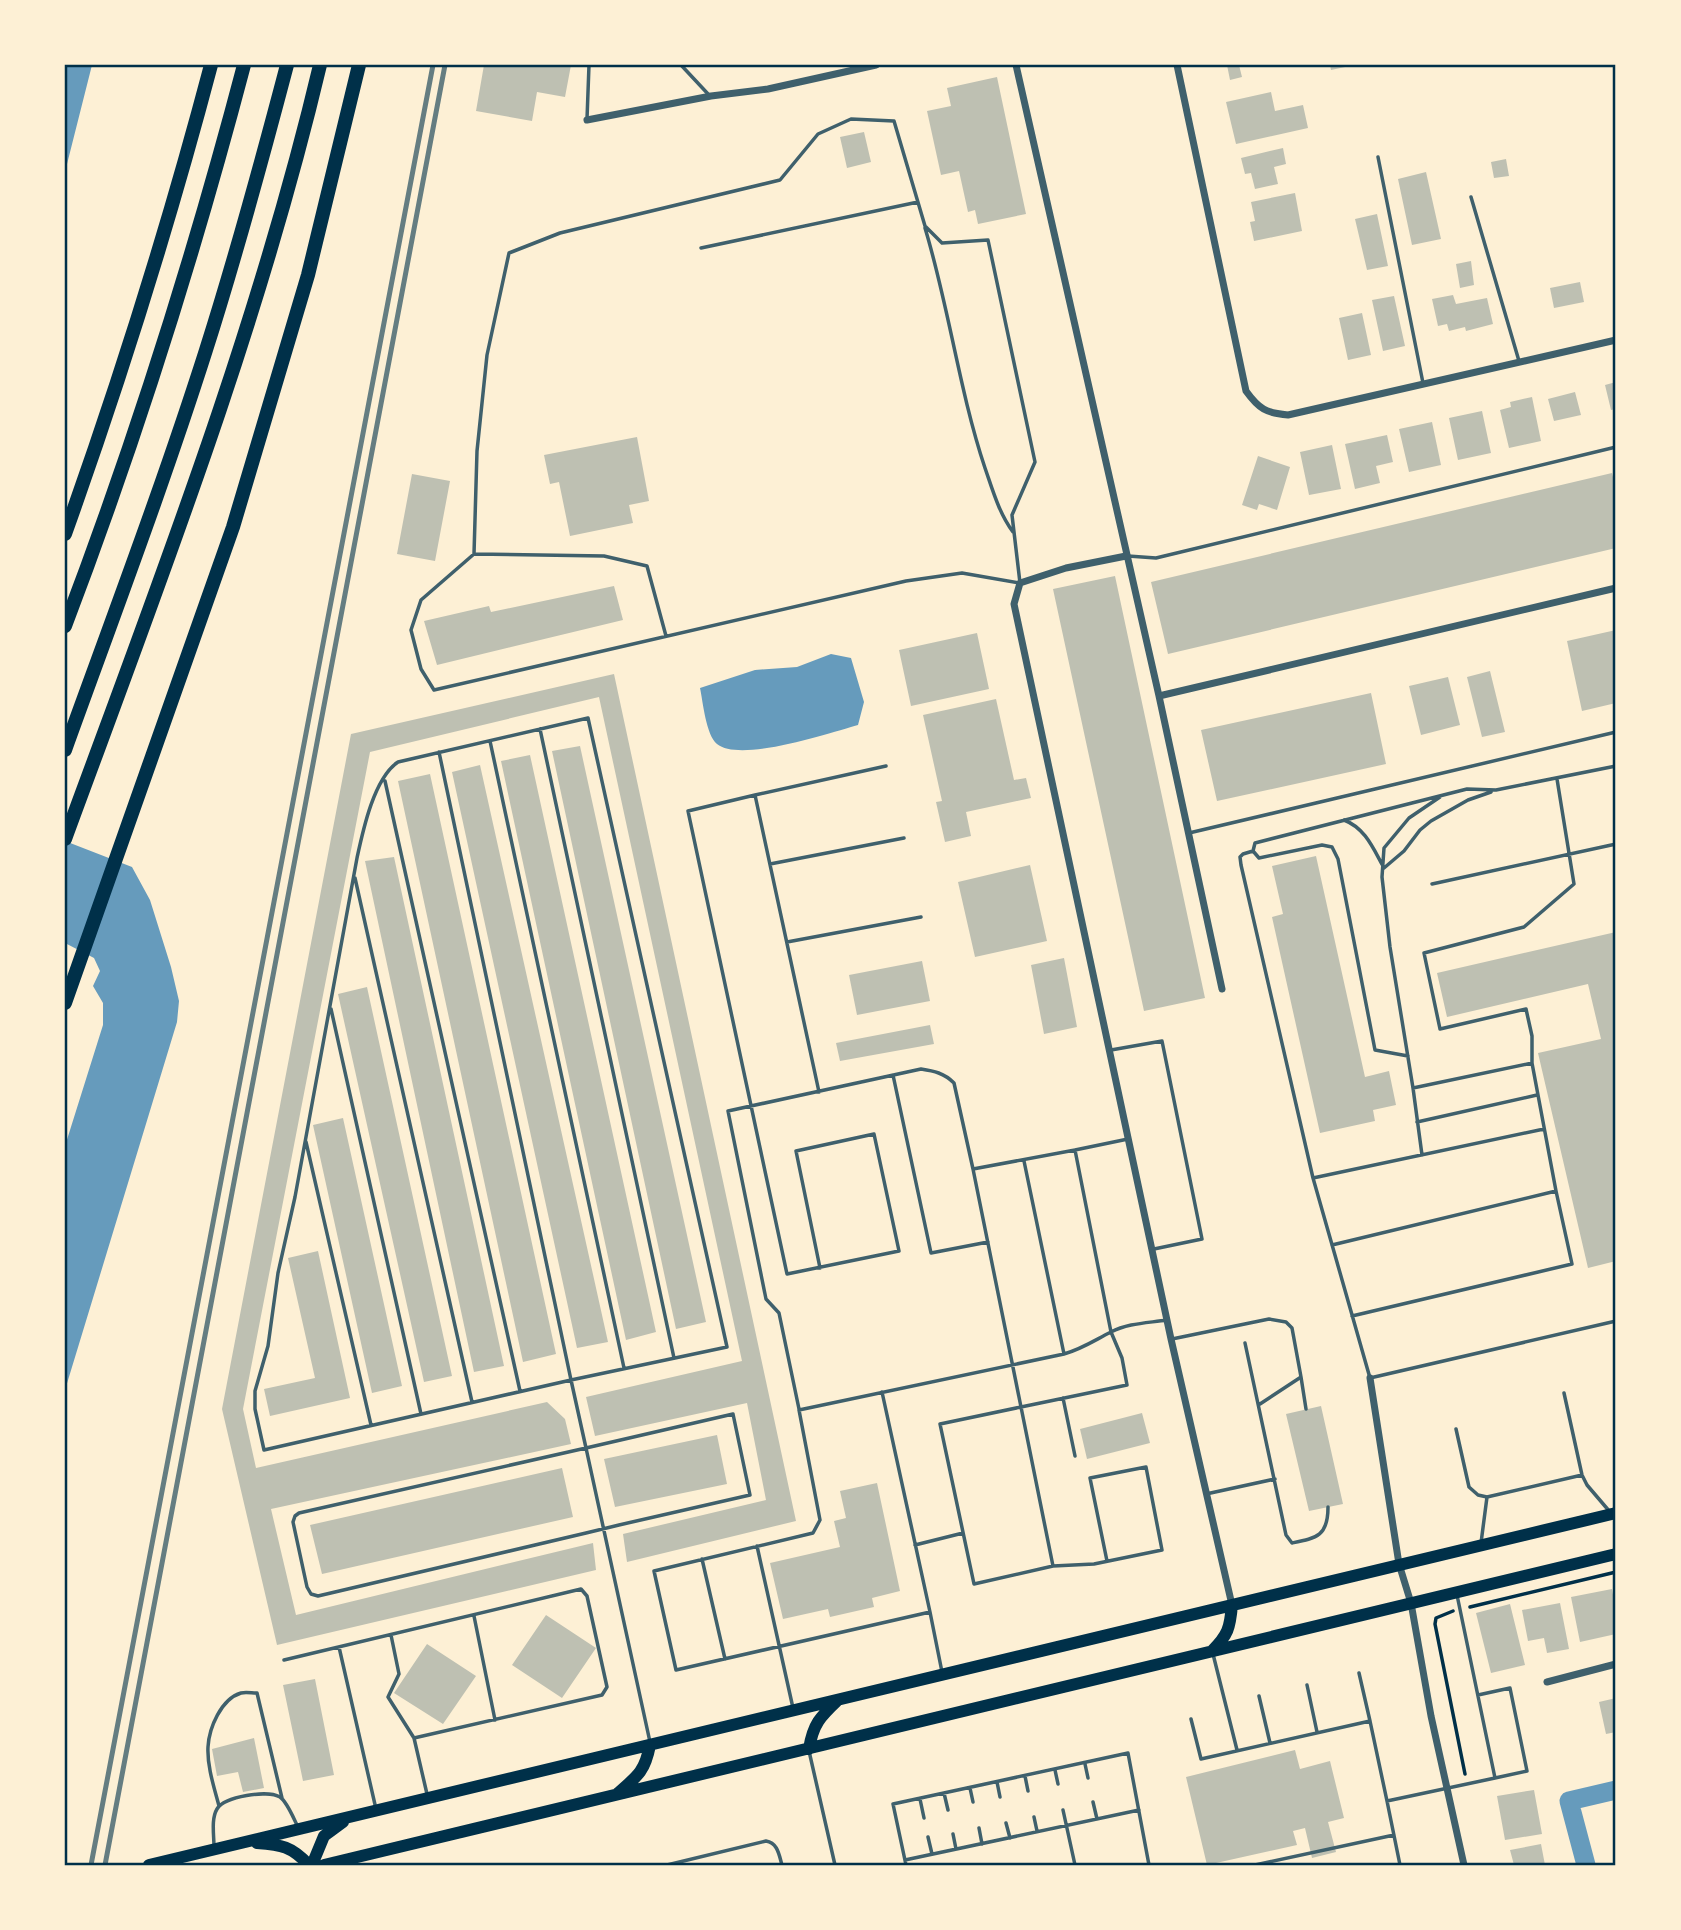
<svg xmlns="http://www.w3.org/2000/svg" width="1681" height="1930" viewBox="0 0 1681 1930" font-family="'Alegreya Sans',sans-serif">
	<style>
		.water { fill: #669bbc }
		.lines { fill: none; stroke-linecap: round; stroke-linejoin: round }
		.canal { stroke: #669bbc; stroke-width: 19 }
		.building { fill: #bec0b2 }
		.path { stroke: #003049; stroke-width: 3.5 }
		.service { stroke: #3f606c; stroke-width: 3.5 }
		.minor { stroke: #3f606c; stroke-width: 7 }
		.primary { stroke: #003049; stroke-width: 12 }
		.motorway { stroke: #003049; stroke-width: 14 }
		.rail { stroke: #657d81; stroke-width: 5 }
		.neatline { fill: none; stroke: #003049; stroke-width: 2.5 }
	</style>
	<rect width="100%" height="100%" fill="#fdf0d5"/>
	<path class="water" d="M65 65H92L65 172Z
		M831 654 851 658 864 702 858 725C830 733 740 763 717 744 706 735 703 702 700 688L755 670 797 667Z
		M65 841 132 867 150 900 171 967 179 1001 177 1022 65 1390V1146L103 1025V1003L93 986 100 971 94 958 65 943Z"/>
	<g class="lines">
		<path class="canal" d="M1586 1865 1569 1801 1616 1790"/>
	</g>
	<path class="building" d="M484 65H571L565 97 537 92 532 121 476 111Z
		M1227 65H1239L1242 77 1230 80Z
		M1330 65H1350V66L1331 70Z
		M997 77 1026 214 978 224 975 210 968 212 959 171 941 175 927 111 951 106 947 88Z
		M1271 92 1275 111 1303 105 1308 128 1236 144 1226 102Z
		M864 132 871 162 847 168 840 137Z
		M1283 148 1286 164 1274 167 1278 184 1255 189 1251 173 1245 174 1241 158Z
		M1506 159 1509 176 1494 178 1491 162Z
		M1426 172 1441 239 1412 245 1398 179Z
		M1295 193 1302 231 1254 241 1250 222 1255 221 1251 202Z
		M1377 214 1388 266 1367 270 1355 219Z
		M1471 261 1474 285 1460 288 1456 264Z
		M1580 282 1584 302 1554 308 1550 288Z
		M1453 295 1456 304 1487 298 1493 324 1466 331 1465 327 1449 331 1447 324 1438 326 1432 299Z
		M1394 296 1405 346 1383 351 1372 300Z
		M1362 313 1371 355 1348 360 1339 318Z
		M1616 382V409L1611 410 1605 385Z
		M1575 392 1581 415 1554 421 1548 399Z
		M1532 397 1541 441 1509 448 1500 410 1511 407 1510 402Z
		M1482 411 1491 453 1458 460 1449 418Z
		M1432 422 1441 465 1409 472 1399 429Z
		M1387 435 1393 462 1376 466 1380 483 1355 489 1345 444Z
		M637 437 649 501 629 505 633 523 570 536 559 482 550 484 544 455Z
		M1332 445 1341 489 1309 495 1300 452Z
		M1258 456 1290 467 1277 510 1259 504 1257 510 1242 505Z
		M1612 473 1616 489V548L1168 654 1151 582Z
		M412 474 450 481 435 561 397 554Z
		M1115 576 1205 998 1144 1011 1053 589Z
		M614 586 623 620 437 665 424 621 489 606 491 612Z
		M1616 630V703L1582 711 1567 641Z
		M977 633 989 689 911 706 899 650Z
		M1490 671 1505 732 1482 737 1467 677Z
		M614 674 796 1521 627 1562 623 1534 766 1500 747 1403 595 1436 586 1397 742 1361 599 697 370 752 243 1409 256 1468 547 1402 565 1419 571 1444 271 1509 296 1615 593 1543 596 1570 277 1645 222 1409 351 734Z
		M1448 677 1460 725 1421 735 1409 686Z
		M1371 693 1386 764 1217 801 1201 730Z
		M996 699 1014 780 1026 778 1031 798 966 812 971 836 945 842 936 802 942 801 923 715Z
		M580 746 706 1322 676 1329 552 751Z
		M530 755 656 1332 626 1340 501 761Z
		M480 765 608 1342 577 1348 452 772Z
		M430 774 556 1354 523 1362 398 781Z
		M1316 856 1365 1077 1389 1071 1396 1105 1373 1110 1375 1121 1320 1133 1272 917 1283 914 1272 866Z
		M394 857 504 1366 474 1372 365 861Z
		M1030 865 1047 941 975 957 958 882Z
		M1616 932V1261L1588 1268 1538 1053 1601 1039 1588 984 1447 1017 1437 973Z
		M1064 958 1077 1027 1044 1034 1031 965Z
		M922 961 930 1001 857 1015 849 975Z
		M367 987 452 1376 424 1382 338 994Z
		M930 1025 934 1044 840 1061 836 1043Z
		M343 1118 402 1386 372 1393 313 1125Z
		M318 1251 350 1398 270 1416 264 1389 315 1378 288 1258Z
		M1321 1406 1343 1504 1309 1511 1286 1414Z
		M1142 1413 1150 1443 1087 1459 1080 1429Z
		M717 1435 727 1484 615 1507 604 1459Z
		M562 1468 573 1517 322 1574 310 1525Z
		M877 1483 900 1591 872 1598 874 1607 830 1617 828 1609 783 1619 770 1563 840 1547 834 1521 846 1518 840 1491Z
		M1612 1589 1616 1612V1634L1580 1642 1571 1597Z
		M1560 1603 1569 1649 1547 1653 1544 1638 1528 1641 1522 1610Z
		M1510 1604 1525 1665 1491 1673 1476 1613Z
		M546 1615 596 1648 562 1698 512 1665Z
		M427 1644 476 1676 443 1724 394 1693Z
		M315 1679 334 1775 303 1781 283 1685Z
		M1616 1698V1732L1606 1734 1599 1702Z
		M254 1738 264 1788 243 1792 238 1772 217 1776 212 1749Z
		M1295 1750 1300 1769 1330 1761 1344 1818 1328 1822 1336 1852 1312 1858 1305 1828 1293 1831 1297 1845 1207 1865 1186 1777Z
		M1534 1790 1542 1834 1505 1840 1497 1796Z
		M1541 1844 1545 1865H1514L1510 1850Z"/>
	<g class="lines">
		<path class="path" d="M1470 1607 1616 1572
			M1453 1611 1436 1618 1435 1624 1465 1774"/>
		<path class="service" d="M681 65 709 95
			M587 119 589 65
			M1378 157 1423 383
			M1471 197 1519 361
			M925 228C949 307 959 390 985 468 993 491 999 513 1013 532
			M701 248 918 202
			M474 554 477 451 487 355 509 253 560 233 780 180 818 134 851 119 894 121 925 226 942 243 988 240 1035 462 1012 515 1020 583 962 573 906 581 434 690 421 669 411 630 421 600 474 554 604 556 647 566 666 636
			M1128 556 1156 558 1616 447
			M540 729 674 1358
			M490 741 624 1368
			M439 752 571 1380 264 1450 255 1409V1391L268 1346 278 1273 295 1197 357 858C363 830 374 778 398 762L588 718 727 1347 571 1380 586 1448 733 1414 750 1495 619 1525 586 1533 318 1596 311 1594 307 1587 293 1522 295 1516 299 1513 586 1448 650 1742
			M385 781 520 1391
			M755 795 886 766
			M1344 820C1365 828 1373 848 1383 866
			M1189 833 1616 732
			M1253 851 1243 854 1240 857 1241 865 1313 1178
			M770 864 904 838
			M1384 868 1404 851 1420 830 1431 821 1468 800 1491 792
			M355 878 472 1402
			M1432 884 1616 844
			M787 942 921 917
			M331 1009 421 1414
			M1111 1050 1162 1041 1202 1239 1154 1249
			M1408 1056 1375 1050 1338 859 1332 847 1322 845 1259 858 1253 851 1255 843 1467 789 1496 790 1616 766
			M1532 1063V1036L1526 1009 1440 1029 1424 953 1524 927 1574 884 1557 779
			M893 1075 931 1253 988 1242
			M1413 1088 1390 947 1382 877 1384 848 1409 818 1440 797
			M819 1092 755 795 688 811 787 1274 899 1251 874 1134 796 1151 820 1268
			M1417 1122 1537 1095
			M1544 1129 1313 1178 1370 1378 1616 1321
			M306 1142 371 1425
			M1075 1150 973 1169 1021 1407 1127 1385 1122 1358 1111 1332 1075 1150 1128 1139
			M1422 1155 1413 1088 1532 1063 1556 1191
			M1024 1161 1064 1354
			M1332 1245 1556 1191 1572 1264 1352 1316
			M1172 1339 1269 1319 1286 1322 1292 1328 1301 1377 1260 1404
			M1245 1343 1286 1535 1292 1543C1317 1538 1328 1536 1328 1507
			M1301 1377 1306 1409
			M882 1392 930 1612
			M1564 1393 1582 1475 1587 1485 1610 1512
			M1063 1398 1075 1456
			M799 1409 779 1313 766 1299 728 1111 921 1069C934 1071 944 1073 954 1083L973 1169
			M1456 1429 1469 1487 1478 1495 1487 1497
			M1206 1494 1275 1479
			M1481 1543 1487 1497 1582 1475
			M915 1545 963 1533
			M757 1546 793 1708
			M702 1559 725 1659
			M1053 1566 1021 1407 940 1424 974 1584 1053 1566 1094 1564 1162 1550 1146 1467 1090 1478 1107 1561
			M474 1616 495 1720
			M391 1635 399 1674 388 1697 414 1738
			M339 1647 376 1809
			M1213 1654 1237 1750
			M284 1660 581 1589 587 1596 607 1687 602 1695 414 1738 427 1794
			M942 1672 930 1612 676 1670 654 1571 813 1533 820 1520 799 1410 1064 1354C1082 1349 1095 1340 1111 1332 1128 1323 1148 1323 1167 1320
			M1307 1685 1317 1732
			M1478 1695 1510 1688 1527 1771 1495 1778
			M1259 1696 1270 1743
			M1191 1719 1201 1759 1370 1721 1359 1673
			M1370 1721 1387 1801 1495 1778 1457 1595
			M809 1751 835 1865
			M1085 1764 1088 1778
			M1055 1770 1058 1784
			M1025 1776 1028 1791
			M997 1782 1000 1797
			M970 1788 973 1802
			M944 1793 948 1810
			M920 1799 924 1818
			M1387 1801 1400 1865
			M1093 1802 1097 1819
			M219 1806C214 1787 207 1766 208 1747 209 1728 221 1699 241 1693 245 1692 252 1693 257 1693L282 1798
			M1063 1810 1075 1865
			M1034 1817 1037 1831
			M1006 1823 1010 1838
			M979 1828 982 1844
			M953 1834 956 1849
			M928 1837 932 1854
			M214 1847C214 1835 211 1819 217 1809 225 1796 267 1790 280 1797 287 1802 293 1817 297 1825
			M905 1860 1139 1810
			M667 1865 766 1841C778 1843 779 1855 782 1865
			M906 1865 893 1804 1128 1753 1149 1865
			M1255 1865 1394 1835"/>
		<path class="minor" d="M1016 65 1159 696 1222 989
			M1177 65 1246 391C1259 409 1266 413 1288 415L1616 340
			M587 120 711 96 768 89 876 65
			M1126 556 1066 568 1020 583 1014 604 1171 1339 1232 1605
			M1159 696 1616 588
			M1370 1378 1399 1564 1411 1603 1431 1716 1464 1865
			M1547 1682 1616 1664"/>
		<path class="primary" d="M1212 1651C1228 1635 1230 1628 1232 1605
			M809 1749C813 1724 820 1717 838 1700
			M618 1793C638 1776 645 1771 650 1745
			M257 1843C282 1845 291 1846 309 1865
			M149 1865 1616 1513
			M312 1865 324 1836 343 1822
			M324 1865 1616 1554"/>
		<path class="motorway" d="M65 534C120 380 169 224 211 65
			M65 626C135 442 194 255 244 65
			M65 750C113 617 163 485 206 350 236 256 262 160 287 65
			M65 839C159 583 257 331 320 65
			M65 1003 233 527 308 275 359 65"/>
		<path class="rail" d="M91 1865 433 65
			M105 1865 445 65"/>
	</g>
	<rect width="1681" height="1930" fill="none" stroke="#fdf0d5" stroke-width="133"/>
	<rect x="66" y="66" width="1548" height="1798" class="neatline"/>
</svg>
